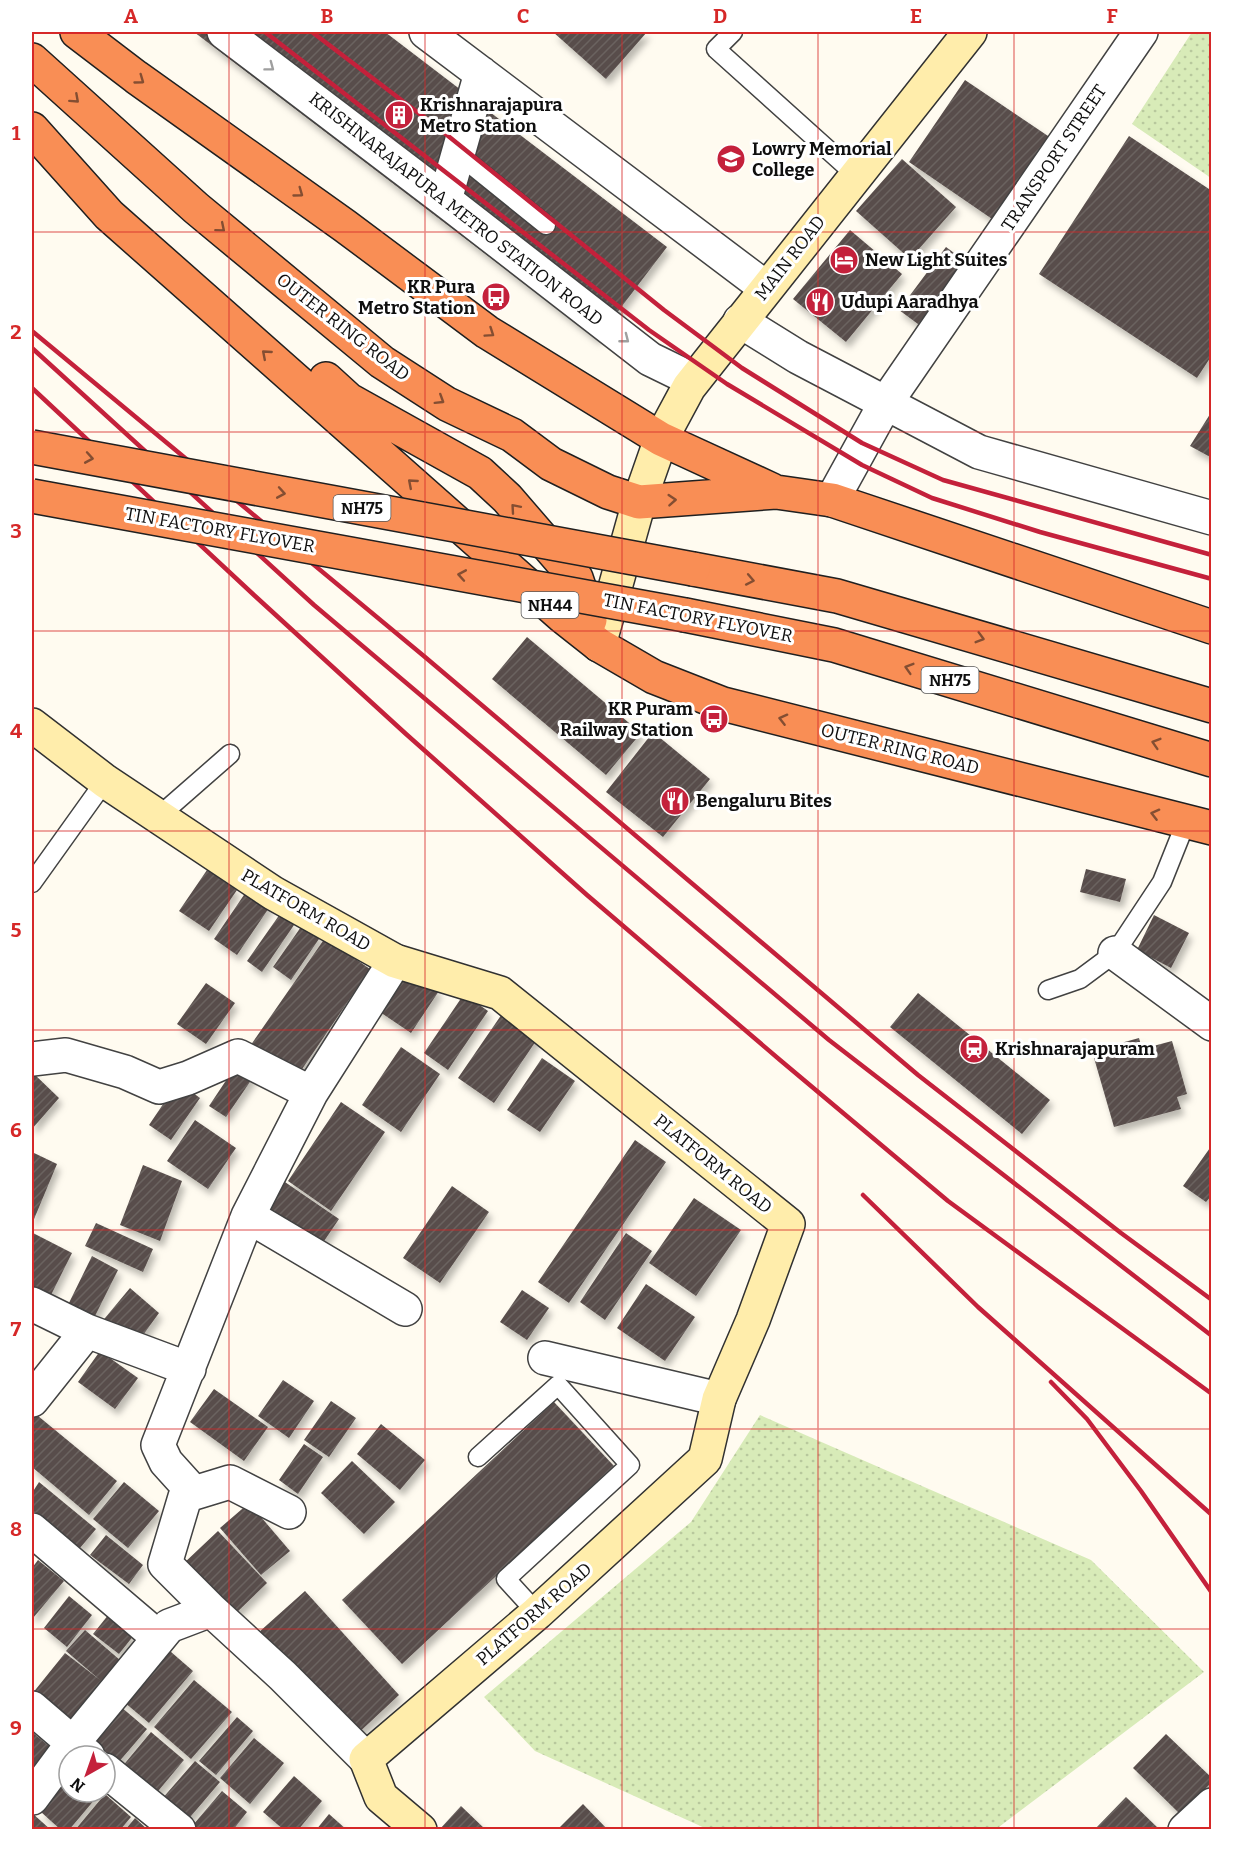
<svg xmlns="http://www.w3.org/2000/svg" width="1243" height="1861" viewBox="0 0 1243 1861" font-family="Bitter,serif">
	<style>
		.grass { fill: url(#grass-dots) }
		.building { fill: url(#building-hatch); filter: url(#shadow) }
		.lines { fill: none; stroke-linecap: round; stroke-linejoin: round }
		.lane-casing { stroke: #424242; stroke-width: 21 }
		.street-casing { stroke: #424242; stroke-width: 36 }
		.secondary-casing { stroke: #313131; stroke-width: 36 }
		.highway-casing { stroke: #202020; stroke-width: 36 }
		.lane { stroke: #fff; stroke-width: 18 }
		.street { stroke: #fff; stroke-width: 33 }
		.secondary { stroke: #ffedab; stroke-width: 33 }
		.highway { stroke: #f98e55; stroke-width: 33 }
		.rail { stroke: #c4213b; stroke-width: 4.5 }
		.highway-bridge-casing { stroke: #202020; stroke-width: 36; stroke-linecap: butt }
		.highway-bridge { stroke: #f98e55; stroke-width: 33 }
		.oneway { stroke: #9f9f9f }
		.oneway2 { stroke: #844e32 }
		.grid { fill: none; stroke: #d62828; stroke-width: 1.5; stroke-opacity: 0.55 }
		.labels { text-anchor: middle; stroke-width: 6; stroke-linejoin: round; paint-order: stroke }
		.shield { fill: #fff; stroke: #575757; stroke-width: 1.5 }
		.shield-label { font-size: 16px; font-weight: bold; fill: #0f0f0f }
		.poi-label { font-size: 18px; font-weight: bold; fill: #0f0f0f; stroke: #fff; text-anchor: start }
		.street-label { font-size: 18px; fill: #0f0f0f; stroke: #fff }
		.neatline { fill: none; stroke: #d62828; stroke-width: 2 }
		.grid-label { font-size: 20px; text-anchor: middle; font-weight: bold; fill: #d62828 }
	</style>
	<defs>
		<pattern id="grass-dots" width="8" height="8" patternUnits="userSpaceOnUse" patternTransform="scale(1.5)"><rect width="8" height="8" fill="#d8ebb8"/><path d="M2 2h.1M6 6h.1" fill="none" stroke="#b8c89d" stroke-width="1.8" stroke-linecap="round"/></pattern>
		<pattern id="building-hatch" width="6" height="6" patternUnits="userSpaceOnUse" patternTransform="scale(1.5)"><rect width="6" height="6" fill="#584e4b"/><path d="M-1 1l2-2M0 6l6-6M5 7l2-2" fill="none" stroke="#6b6361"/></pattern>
		<filter id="shadow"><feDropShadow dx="3.5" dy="6" stdDeviation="3" flood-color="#0004"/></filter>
	</defs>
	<rect width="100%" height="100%" fill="#fffbf0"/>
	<path class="grass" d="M1192 32H1211V178L1132 124Z
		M760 1415 1091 1560 1204 1672 995 1830 707 1829 535 1751 484 1697 691 1522Z"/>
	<path class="building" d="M194 32H385L667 247 597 339Z
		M553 32H647L606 79Z
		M965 80 1051 138 995 221 909 162Z
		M1129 136 1212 191V355L1197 378 1039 274Z
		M902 159 956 207 910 259 856 211Z
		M850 230 902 274 846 342 793 299Z
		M946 247 969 264 922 327 899 310Z
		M1212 411V458L1190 446Z
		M527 637 641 733 606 775 492 679Z
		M653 732 710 779 663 837 606 792Z
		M1086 869 1126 879 1120 902 1080 892Z
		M207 870 237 890 209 931 179 911Z
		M248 889 271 905 237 955 214 939Z
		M280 914 294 925 262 972 247 961Z
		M1154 915 1189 933 1171 968 1137 950Z
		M303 924 321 936 291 980 273 967Z
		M325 938 370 969 294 1081 248 1049Z
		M403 966 439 991 411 1033 374 1008Z
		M206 983 235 1003 206 1044 177 1024Z
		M918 993 1050 1100 1022 1134 890 1027Z
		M464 994 488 1011 448 1070 424 1053Z
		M504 1011 540 1035 494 1103 458 1078Z
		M1139 1038 1142 1049 1172 1041 1187 1094 1177 1097 1181 1109 1114 1127 1092 1051Z
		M401 1047 440 1074 401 1132 362 1105Z
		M542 1058 575 1081 540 1132 507 1110Z
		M237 1064 254 1076 226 1117 209 1106Z
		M32 1072 59 1098 32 1129Z
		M178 1082 200 1098 171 1140 149 1125Z
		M341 1102 385 1132 331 1211 288 1181Z
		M195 1120 236 1148 208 1189 167 1161Z
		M635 1140 666 1162 569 1303 538 1282Z
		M1212 1145V1195L1206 1202 1183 1186Z
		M32 1152 57 1164 32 1224Z
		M143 1165 182 1181 160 1241 120 1225Z
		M282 1180 339 1219 318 1250 261 1211Z
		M452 1186 489 1212 440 1283 403 1258Z
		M694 1198 741 1230 696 1296 649 1263Z
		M96 1223 153 1249 143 1272 85 1246Z
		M33 1233 72 1253 45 1307 32 1300Z
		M626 1233 652 1251 605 1320 580 1302Z
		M92 1256 118 1270 92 1322 66 1309Z
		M646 1284 695 1317 665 1361 617 1328Z
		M130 1288 159 1313 138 1342 100 1324Z
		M522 1290 549 1308 527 1340 500 1322Z
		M100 1351 138 1378 115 1409 78 1382Z
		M283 1380 314 1401 289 1438 258 1416Z
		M214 1389 268 1427 244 1461 190 1422Z
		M331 1401 356 1418 329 1457 304 1440Z
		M554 1402 614 1466 402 1664 342 1600Z
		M32 1411 117 1481 89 1515 32 1467Z
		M381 1424 425 1460 400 1490 357 1454Z
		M304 1444 323 1457 298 1494 279 1480Z
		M352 1461 395 1502 364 1534 321 1493Z
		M39 1482 96 1529 80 1548 32 1510V1493Z
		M124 1482 159 1511 128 1548 93 1519Z
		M249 1503 290 1551 261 1575 220 1528Z
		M218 1531 267 1583 233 1616 183 1564Z
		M106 1535 143 1565 129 1584 90 1555Z
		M38 1560 64 1581 33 1618 32 1617V1568Z
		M305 1591 399 1695 353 1738 258 1633Z
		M69 1596 92 1615 67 1647 44 1628Z
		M109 1614 134 1635 119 1654 93 1634Z
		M85 1630 120 1660 102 1682 105 1685 70 1727 32 1694 65 1653 100 1680 66 1651Z
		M163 1645 193 1671 149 1723 118 1697Z
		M194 1680 232 1712 191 1759 154 1727Z
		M114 1701 147 1729 112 1770 79 1742Z
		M237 1717 253 1731 216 1775 199 1761Z
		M32 1732 56 1752 32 1781Z
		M151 1732 184 1760 154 1796 121 1768Z
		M1166 1734 1212 1778V1782L1180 1814 1133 1768Z
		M254 1738 284 1763 250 1804 220 1778Z
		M195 1761 220 1782 186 1822 161 1800Z
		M294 1776 322 1801 298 1830H284L263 1812Z
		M69 1779V1792H101L69 1830H61L41 1812Z
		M222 1791 247 1812 233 1830H199L193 1825Z
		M105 1794 131 1817 120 1830H75Z
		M1126 1797 1160 1830H1098L1096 1828Z
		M583 1804 608 1830H557Z
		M461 1806 486 1830H439Z
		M32 1813 51 1830H32Z
		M329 1814 347 1830H316Z
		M135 1818 148 1830H125Z"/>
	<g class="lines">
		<g class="lane-casing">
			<path id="lane" d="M733 32 716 49 856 175
				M458 154 546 225
				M158 817 230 754
				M32 883 105 781
				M1048 990 1080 979 1115 953 1162 882 1186 822
				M478 1457 558 1385 630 1465 506 1579 537 1613"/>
		</g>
		<g class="street-casing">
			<path id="street" d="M224 32 445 200 650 359 693 380
				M426 32 766 288
				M445 200 481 73
				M740 321 798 357 979 452 1212 518
				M832 500 885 404 1141 32
				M1115 953 1212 1024
				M32 1059 66 1055 125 1072 159 1087 188 1078 238 1056 311 1093
				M248 1216 405 1309
				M32 1304 87 1331
				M545 1358 719 1399
				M32 1400 87 1331 189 1369
				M194 1493 230 1482 289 1512
				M32 1530 159 1638
				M32 1708 88 1756
				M366 1759 283 1676 211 1610 165 1564 185 1497 194 1493 166 1462 158 1445 248 1216 311 1093 395 961
				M105 1770 179 1830
				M32 1798 72 1744 169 1626 211 1610
				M1185 1830 1212 1805"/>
		</g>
		<g class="secondary-casing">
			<path id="secondary" d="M599 645 639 502 661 439 689 387 970 32
				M32 725 105 781 273 893 395 961 500 993 788 1224 753 1320 719 1399 705 1459 537 1613 366 1759 381 1797 420 1830"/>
		</g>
		<g class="highway-casing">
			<path id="highway" d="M77 32 136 77 345 226 487 332 661 439 772 490
				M32 60 196 208 382 362 447 404 512 435 551 464 608 492 639 502 776 492 832 500 1212 627
				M32 129 109 215 561 615 599 645 654 677 723 704 1212 828
				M326 379 349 400 480 473 507 498 576 578 590 620
				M693 569 837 596 1212 706
				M685 615 834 645 1212 760"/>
		</g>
		<use href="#lane" class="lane"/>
		<use href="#street" class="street"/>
		<use href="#secondary" class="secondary"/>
		<use href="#highway" class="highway"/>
		<path class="rail" d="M265 32 649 330 727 384 862 465 932 498 1040 532 1212 579
			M312 32 442 131 664 310 742 368 862 443 943 480 1212 555
			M32 331 425 657 918 1075 1121 1233 1212 1300
			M32 348 314 605 829 1040 1212 1336
			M32 388 255 596 406 734 587 895 780 1060 948 1201 1212 1394
			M863 1195 978 1307 1212 1515
			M1051 1382 1087 1419 1141 1491 1212 1593"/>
		<g class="highway-bridge-casing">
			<path id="highway-bridge" d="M32 447 693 569
				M32 496 685 615"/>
		</g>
		<use href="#highway-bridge" class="highway-bridge"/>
	</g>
	<defs><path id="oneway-chevron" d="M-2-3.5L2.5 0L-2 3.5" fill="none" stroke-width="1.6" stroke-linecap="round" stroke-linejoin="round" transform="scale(1.5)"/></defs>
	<g class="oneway">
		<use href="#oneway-chevron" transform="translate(270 67) rotate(37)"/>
		<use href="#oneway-chevron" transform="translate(625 339) rotate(38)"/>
	</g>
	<g class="oneway2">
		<use href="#oneway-chevron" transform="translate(140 80) rotate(36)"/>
		<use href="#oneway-chevron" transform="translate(75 99) rotate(42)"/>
		<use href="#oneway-chevron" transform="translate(299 193) rotate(36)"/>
		<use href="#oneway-chevron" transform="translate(221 228) rotate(40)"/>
		<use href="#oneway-chevron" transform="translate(490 333) rotate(34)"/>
		<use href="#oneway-chevron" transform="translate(266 354) rotate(-139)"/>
		<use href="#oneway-chevron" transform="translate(440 400) rotate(32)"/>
		<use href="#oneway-chevron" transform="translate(89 458) rotate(10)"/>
		<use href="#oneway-chevron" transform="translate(412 483) rotate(-139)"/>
		<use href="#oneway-chevron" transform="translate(281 493) rotate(10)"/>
		<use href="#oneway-chevron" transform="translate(672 500) rotate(-4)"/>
		<use href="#oneway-chevron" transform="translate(515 508) rotate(-131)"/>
		<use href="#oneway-chevron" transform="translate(462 575) rotate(-170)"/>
		<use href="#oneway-chevron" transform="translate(750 580) rotate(11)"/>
		<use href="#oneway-chevron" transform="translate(980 638) rotate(16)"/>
		<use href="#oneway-chevron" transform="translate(909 668) rotate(-163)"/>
		<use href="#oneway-chevron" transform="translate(783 719) rotate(-166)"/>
		<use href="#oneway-chevron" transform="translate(1156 743) rotate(-163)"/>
		<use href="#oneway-chevron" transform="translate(1155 814) rotate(-166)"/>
	</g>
	<path class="grid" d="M229 32V1830M425 32V1830M622 32V1830M818 32V1830M1014 32V1830M32 232H1212M32 432H1212M32 631H1212M32 831H1212M32 1030H1212M32 1230H1212M32 1429H1212M32 1629H1212"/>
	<defs>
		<g id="building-disc" transform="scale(1.5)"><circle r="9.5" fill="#c4213b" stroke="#fff"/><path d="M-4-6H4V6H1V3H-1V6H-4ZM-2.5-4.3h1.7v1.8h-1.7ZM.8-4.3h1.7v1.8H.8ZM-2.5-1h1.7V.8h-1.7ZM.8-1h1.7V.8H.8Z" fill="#fff"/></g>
		<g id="university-disc" transform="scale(1.5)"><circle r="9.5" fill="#c4213b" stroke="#fff"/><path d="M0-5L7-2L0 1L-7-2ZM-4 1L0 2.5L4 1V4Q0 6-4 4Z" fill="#fff"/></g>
		<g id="hotel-disc" transform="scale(1.5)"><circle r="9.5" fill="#c4213b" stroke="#fff"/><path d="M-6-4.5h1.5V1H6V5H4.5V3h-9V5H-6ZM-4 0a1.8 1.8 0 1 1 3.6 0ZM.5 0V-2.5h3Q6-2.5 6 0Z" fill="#fff"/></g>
		<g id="bus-disc" transform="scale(1.5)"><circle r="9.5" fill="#c4213b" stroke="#fff"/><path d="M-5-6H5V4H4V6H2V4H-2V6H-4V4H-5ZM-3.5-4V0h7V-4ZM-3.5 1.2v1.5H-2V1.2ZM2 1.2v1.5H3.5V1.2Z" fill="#fff"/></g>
		<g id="restaurant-disc" transform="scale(1.5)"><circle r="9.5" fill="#c4213b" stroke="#fff"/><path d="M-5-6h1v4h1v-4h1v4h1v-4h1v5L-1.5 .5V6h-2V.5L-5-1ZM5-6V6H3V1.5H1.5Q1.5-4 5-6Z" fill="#fff"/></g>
		<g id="station-disc" transform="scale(1.5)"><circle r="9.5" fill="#c4213b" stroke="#fff"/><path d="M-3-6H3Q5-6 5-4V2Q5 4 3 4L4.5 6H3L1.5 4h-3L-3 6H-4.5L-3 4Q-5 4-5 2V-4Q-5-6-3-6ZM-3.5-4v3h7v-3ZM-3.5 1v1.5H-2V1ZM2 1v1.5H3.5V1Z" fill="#fff"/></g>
	</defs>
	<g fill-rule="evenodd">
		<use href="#building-disc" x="399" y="115"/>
		<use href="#university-disc" x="731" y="159"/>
		<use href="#hotel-disc" x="844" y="260"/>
		<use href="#bus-disc" x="496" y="297"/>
		<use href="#restaurant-disc" x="820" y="302"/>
		<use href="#bus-disc" x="714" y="719"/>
		<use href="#restaurant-disc" x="675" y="801"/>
		<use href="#station-disc" x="974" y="1049"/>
	</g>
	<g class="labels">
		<g class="shield">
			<rect x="333.5" y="495" width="57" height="26" rx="4.5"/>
			<rect x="521.5" y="592" width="57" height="26" rx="4.5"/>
			<rect x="921.5" y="667" width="57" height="26" rx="4.5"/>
		</g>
		<g class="shield-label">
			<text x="362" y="514">NH75</text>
			<text x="550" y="611">NH44</text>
			<text x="950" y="686">NH75</text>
		</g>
		<g class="poi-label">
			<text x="420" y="111">Krishnarajapura<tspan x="420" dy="21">Metro Station</tspan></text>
			<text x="752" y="155">Lowry Memorial<tspan x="752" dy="21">College</tspan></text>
			<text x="865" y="266">New Light Suites</text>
			<text x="475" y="293" text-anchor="end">KR Pura<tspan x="475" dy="21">Metro Station</tspan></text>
			<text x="841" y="308">Udupi Aaradhya</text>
			<text x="693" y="715" text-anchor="end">KR Puram<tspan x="693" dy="21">Railway Station</tspan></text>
			<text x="696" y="807">Bengaluru Bites</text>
			<text x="995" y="1055">Krishnarajapuram</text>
		</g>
		<g class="street-label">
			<text transform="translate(1054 158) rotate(-56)" y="6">TRANSPORT STREET</text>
			<text transform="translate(456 209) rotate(38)" y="6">KRISHNARAJAPURA METRO STATION ROAD</text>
			<text transform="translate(790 258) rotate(-52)" y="6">MAIN ROAD</text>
			<text transform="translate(343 327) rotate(38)" y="6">OUTER RING ROAD</text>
			<text transform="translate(220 530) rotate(10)" y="6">TIN FACTORY FLYOVER</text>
			<text transform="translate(698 618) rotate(11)" y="6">TIN FACTORY FLYOVER</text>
			<text transform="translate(900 749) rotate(14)" y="6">OUTER RING ROAD</text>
			<text transform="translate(306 910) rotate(30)" y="6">PLATFORM ROAD</text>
			<text transform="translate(713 1164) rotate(39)" y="6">PLATFORM ROAD</text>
			<text transform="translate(534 1614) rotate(-41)" y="6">PLATFORM ROAD</text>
		</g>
	</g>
	<rect width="1243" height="1861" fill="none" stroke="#ffffff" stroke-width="66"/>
	<g transform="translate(87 1774) rotate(220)"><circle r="28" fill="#ffffff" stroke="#9f9f9f" stroke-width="1.5"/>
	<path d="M0-4.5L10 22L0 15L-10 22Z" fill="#c4213b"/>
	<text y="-9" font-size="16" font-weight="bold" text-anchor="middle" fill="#0f0f0f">N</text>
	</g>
	<rect x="33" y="33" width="1177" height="1795" class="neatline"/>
	<g class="grid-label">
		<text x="131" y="23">A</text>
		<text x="327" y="23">B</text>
		<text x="523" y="23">C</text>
		<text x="720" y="23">D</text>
		<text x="916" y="23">E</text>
		<text x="1112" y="23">F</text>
		<text x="16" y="140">1</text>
		<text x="16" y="339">2</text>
		<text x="16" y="538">3</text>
		<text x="16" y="738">4</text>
		<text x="16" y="937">5</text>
		<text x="16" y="1137">6</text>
		<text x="16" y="1336">7</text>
		<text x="16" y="1536">8</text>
		<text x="16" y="1735">9</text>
	</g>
</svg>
